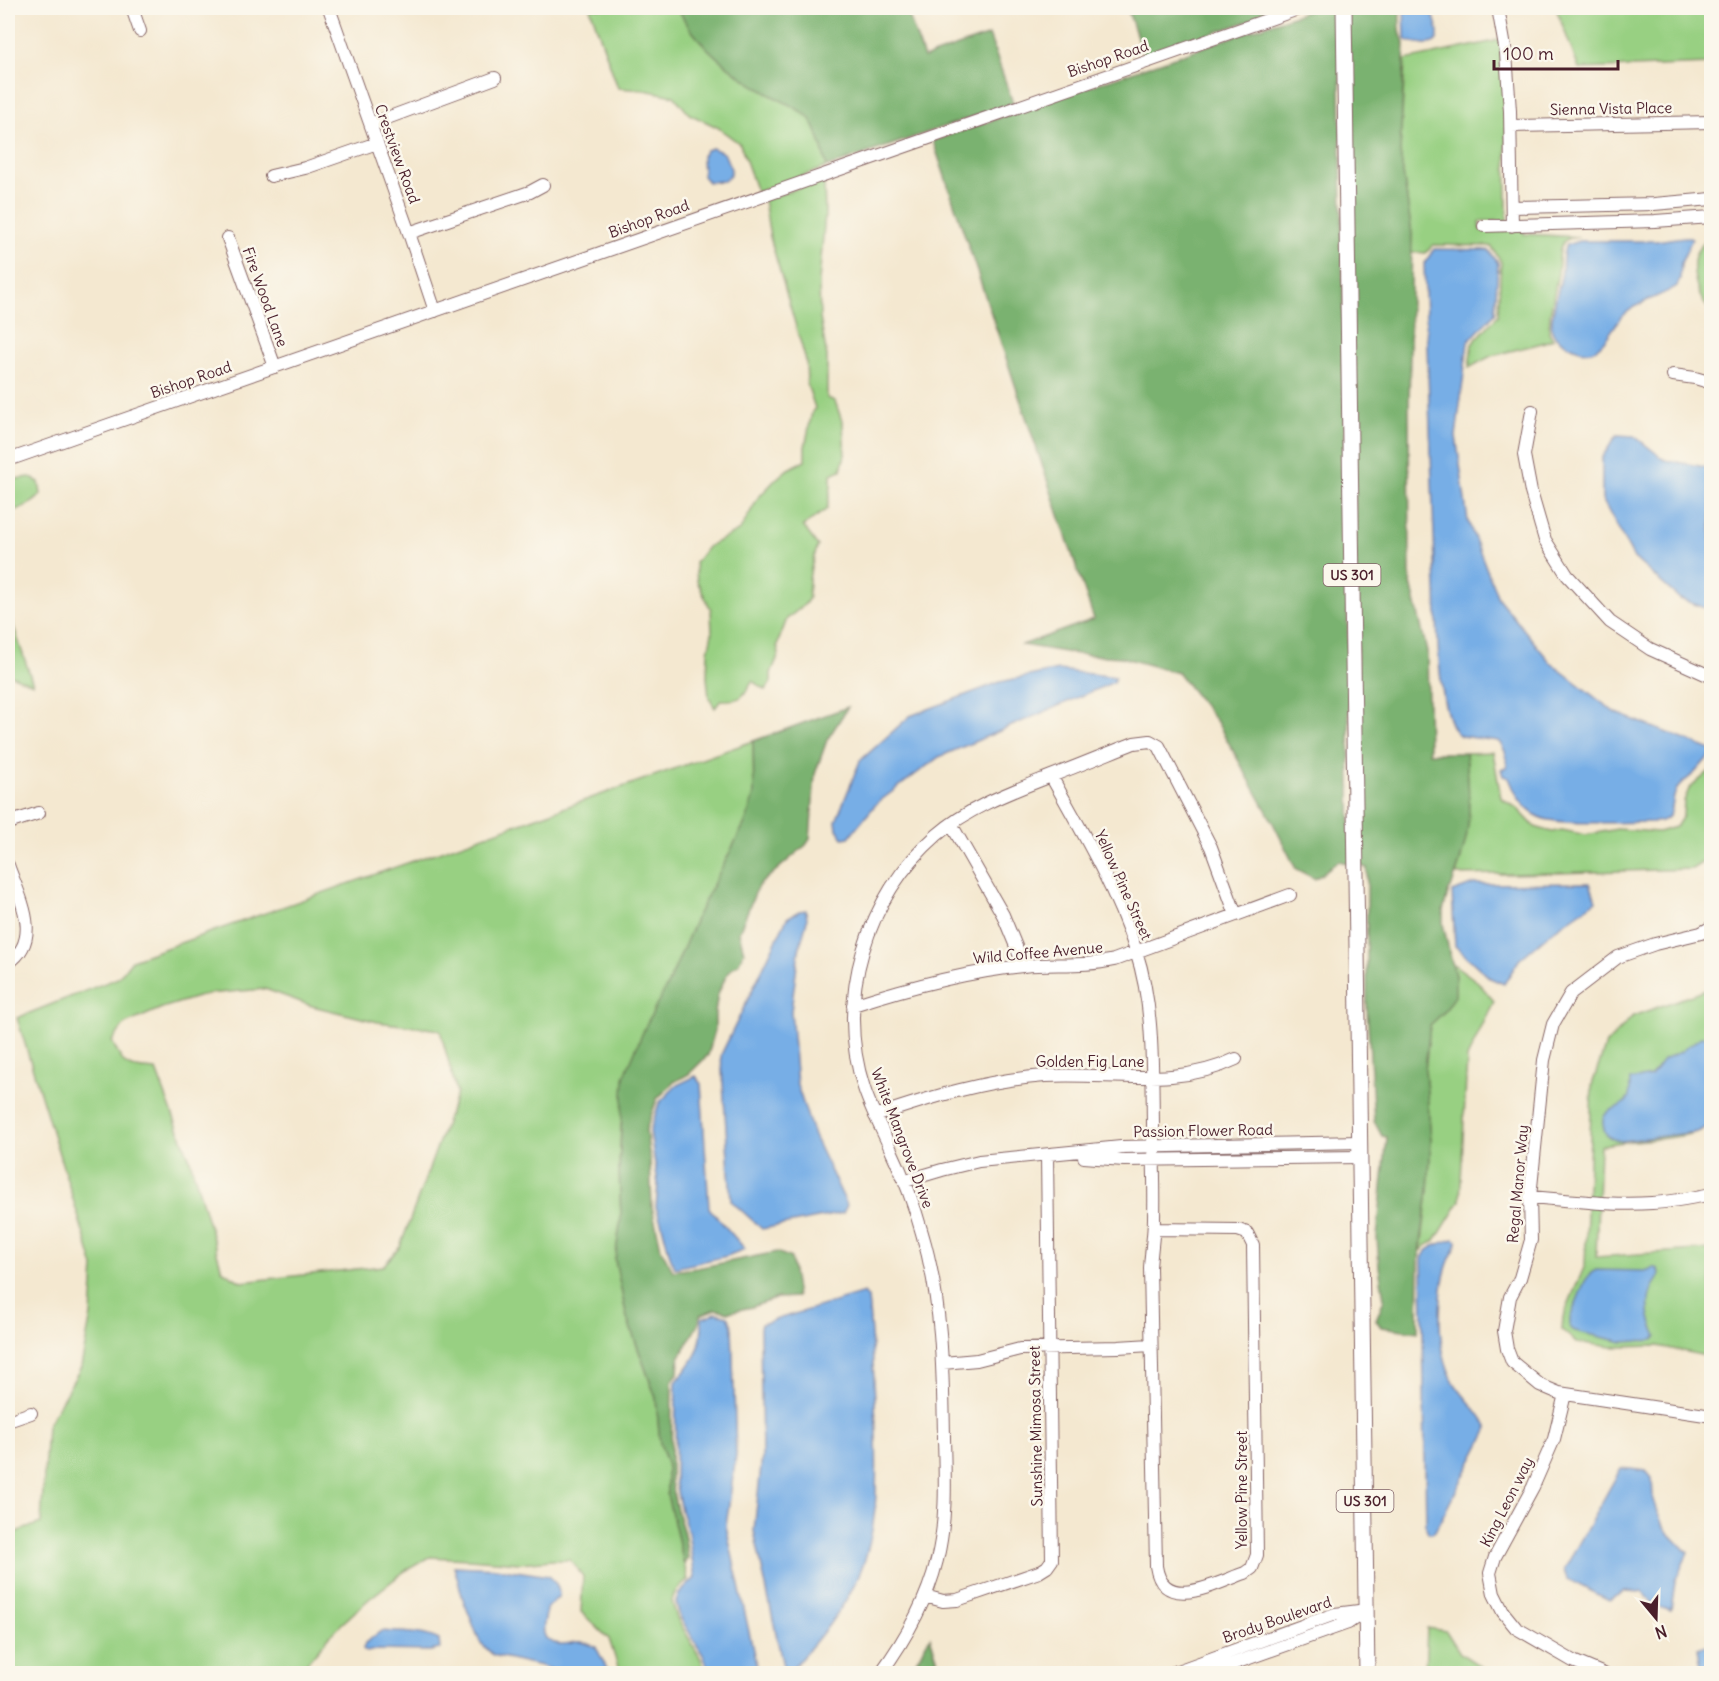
<svg xmlns="http://www.w3.org/2000/svg" width="1719" height="1681" viewBox="0 0 1719 1681" font-family="Delius,sans-serif">
	<style>
		.green { fill: #98d082; stroke: #717856; stroke-width: 1.5; fill-rule: evenodd }
		.forest { fill: #7ab270; stroke: #62684e; stroke-width: 1.5 }
		.water { fill: #77aee6; stroke: #606688; stroke-width: 1.5 }
		.lines { fill: none; stroke-linecap: round; stroke-linejoin: round }
		.minor-casing { stroke: #866565; stroke-width: 14 }
		.major-casing { stroke: #866565; stroke-width: 17 }
		.minor { stroke: #fff; stroke-width: 12 }
		.major { stroke: #fff; stroke-width: 15 }
		.labels { text-anchor: middle; stroke-width: 5; stroke-linejoin: round; paint-order: stroke }
		.shield { fill: #fbf7ec; stroke: #7f6065; stroke-width: 1.5 }
		.shield-label { font-size: 14px; font-weight: bold; fill: #4a1f2b }
		.street-label { font-size: 15px; fill: #4a1f2b; stroke: #fbf7ec }
	</style>
	<rect width="100%" height="100%" fill="#fbf7ec"/>
	<filter id="ink" filterUnits="userSpaceOnUse"><feTurbulence type="fractalNoise" baseFrequency=".0167" numOctaves="2"/><feDisplacementMap in="SourceGraphic" scale="12" xChannelSelector="R" yChannelSelector="G"/><feConvolveMatrix kernelMatrix="1 2 1 2 8 2 1 2 1" color-interpolation-filters="sRGB"/></filter>
	<filter id="wash" filterUnits="userSpaceOnUse"><feTurbulence type="fractalNoise" baseFrequency=".008" numOctaves="4" result="noise"/><feDisplacementMap in="SourceGraphic" scale="24" xChannelSelector="R" yChannelSelector="G"/><feGaussianBlur stdDeviation="1.35" result="paint"/><feColorMatrix in="noise" values="0 0 0 0 0 0 0 0 0 0 0 0 0 0 0 0 0 1.4 0 .05"/><feComposite in="paint" operator="in"/></filter>
	<g filter="url(#wash)">
		<rect width="100%" height="100%" fill="#f4e8d0"/>
		<path class="green" d="M590 8H678C694 43 734 74 767 93 778 99 798 108 807 116 817 124 824 155 827 167L757 192 740 144 717 127 689 114 674 96 644 90 618 88Z
			M1556 8H1711V64L1579 69Z
			M1500 40 1506 111 1507 221H1480V230H1524V234L1579 237 1570 238 1564 241 1560 248 1558 273 1550 315 1549 332 1553 339 1542 343 1491 356 1469 368 1472 344 1498 315 1501 262 1492 247 1489 246 1433 245 1426 253 1411 252 1412 234 1400 152 1405 60Z
			M824 179 825 215 819 281 820 318 827 356V398L835 401 843 424 845 455 841 470 831 474V487L827 509 803 526 818 546C811 563 807 579 809 598L805 604 787 619 777 645 779 654 771 673V682L766 690 752 681C743 698 741 701 721 700L715 708 709 698 707 677 708 652 712 633 711 610 697 581 695 563 707 547 740 530 759 497 776 479 788 469 805 461V447L812 412 815 408 807 384 806 361 770 237 764 200Z
			M1709 236H1711V310C1698 302 1691 271 1695 256 1696 249 1705 242 1709 236Z
			M30 477 39 482 41 494C34 505 19 508 8 513V480Z
			M8 610 33 684 8 674Z
			M753 741 754 794 747 819 698 914 670 980 621 1123 619 1169 621 1217 615 1260 627 1318 656 1398 660 1443 667 1463V1494L688 1580 676 1591 672 1601 677 1618 700 1657 706 1673H620L609 1639 581 1612 583 1576 570 1560H552L520 1563 469 1559 430 1557 405 1571 369 1599 336 1629 299 1672 295 1673H8V1535L41 1523 47 1426 81 1367 91 1315 94 1267 17 1018 118 978 132 960ZM265 989 312 1006 378 1022 440 1030 457 1093 400 1247 383 1266 241 1282 222 1270 190 1160 156 1070C126 1067 125 1070 112 1041L125 1024 162 1008 207 994Z
			M1493 752 1501 798 1517 808 1535 827 1552 832 1562 830 1586 835 1617 829 1658 832 1676 827 1683 816 1684 801 1689 789 1711 770V857L1692 869 1555 873 1456 875C1470 832 1470 797 1466 753Z
			M1452 963 1478 982 1494 1001 1467 1058 1460 1201 1435 1241 1427 1245 1421 1251 1428 1191 1431 1140 1425 1069 1430 1025 1445 1011 1455 976Z
			M1711 988V1125C1691 1142 1627 1138 1600 1146L1596 1257 1711 1249V1357L1658 1346 1612 1347 1576 1342 1562 1330 1563 1317 1585 1265 1592 1085 1606 1044 1633 1016Z
			M1427 1628 1446 1631 1460 1653 1491 1673H1425Z"/>
		<path class="forest" d="M678 8H906L924 58 989 35 1013 103 827 167C824 155 817 124 807 116 798 108 778 99 767 93 734 74 694 43 678 8Z
			M1127 8H1286L1144 57Z
			M1316 8H1339L1351 864 1339 861C1330 866 1324 873 1315 879L1296 869 1270 817 1217 722 1178 673 1121 657 1077 654 1022 645 1094 619 933 141Z
			M1348 8H1400C1400 19 1398 34 1405 43L1400 152 1412 234 1409 407 1410 579 1427 651 1429 753H1466C1468 779 1471 807 1467 833 1464 852 1457 870 1451 888L1449 890 1443 911V924L1455 976V996L1445 1011 1430 1025 1425 1069 1431 1140 1428 1191 1419 1258 1418 1332 1381 1327 1376 1320 1384 1299 1379 1267 1377 1237 1387 1137 1382 1136 1374 1121 1367 1008V868L1360 866Z
			M848 707 827 740 815 774 810 839 806 845 758 886 739 932 744 952 738 964 732 968 726 976 718 994 715 1012V1030L708 1055 689 1074 674 1082 657 1099 646 1130 650 1161 652 1207 661 1249 673 1271 697 1268 777 1252 791 1258 797 1297 778 1298 752 1307 729 1312 715 1309 700 1315 699 1323 679 1358 678 1373 672 1382 671 1482 677 1511 684 1533 688 1557 684 1564 667 1494V1463L660 1443 656 1398 627 1318 615 1260 621 1217 619 1169 624 1077 646 1025 670 980 698 914 747 819 754 794 753 741Z
			M930 1637 942 1673H909Z"/>
		<path class="water" d="M1404 8H1431C1435 22 1448 46 1424 44 1416 43 1411 43 1405 39Z
			M712 148 724 153 731 169 730 175 724 181 708 182 703 176 702 156 706 150Z
			M1684 237H1690L1692 239 1681 263 1680 279 1677 286C1661 297 1640 300 1625 314 1614 323 1605 347 1591 351 1581 353 1555 341 1552 331 1549 317 1560 287 1562 272 1563 263 1562 253 1566 245L1579 241H1656Z
			M1434 249 1489 250 1498 263 1495 313 1468 342 1456 436 1468 521 1498 598 1551 663 1614 712 1711 750V755C1705 760 1703 764 1698 769 1692 777 1682 781 1677 789 1668 805 1679 819 1655 822 1631 822 1556 826 1539 817 1522 808 1516 795 1509 778L1503 776 1501 769 1507 768C1508 758 1505 748 1498 741L1461 736C1443 728 1439 664 1438 645L1424 264Z
			M1617 435 1634 436 1665 460 1711 468V610L1680 599 1634 558 1602 499V457Z
			M1058 670 1115 677 1114 682 939 757 877 803 849 837 843 838 837 829 836 821 860 761 910 716 1000 682Z
			M1590 883 1596 901 1553 931 1519 960 1504 984 1490 978 1455 946 1452 892 1474 884Z
			M806 910 807 920 799 950 791 1011 797 1085 814 1136 847 1205 843 1213 762 1229 731 1201 721 1055 787 918 799 911Z
			M1711 1036 1712 1115 1707 1127 1697 1132 1622 1141C1613 1139 1607 1139 1604 1129 1597 1107 1621 1111 1628 1099 1631 1094 1629 1086 1630 1080L1651 1076 1663 1060 1680 1052 1701 1037Z
			M696 1076 701 1084 709 1208 745 1249 727 1256 675 1268 670 1256 661 1222 656 1207 658 1184 650 1131 659 1103 677 1085Z
			M1454 1239 1457 1241C1457 1248 1453 1252 1450 1258 1446 1268 1443 1279 1442 1289 1438 1320 1439 1356 1455 1384 1465 1399 1480 1412 1488 1429L1435 1531 1432 1533H1428L1426 1527 1422 1259C1426 1246 1442 1243 1454 1239Z
			M1653 1268H1657L1660 1273C1659 1280 1654 1283 1652 1289 1645 1305 1650 1321 1657 1336L1654 1340 1623 1342 1575 1331 1570 1328V1318L1585 1281 1591 1273 1596 1270 1645 1271Z
			M864 1293 868 1298C872 1342 875 1386 876 1431 877 1479 879 1529 859 1575 843 1611 817 1641 790 1671L786 1672 783 1666 754 1531 762 1457 760 1328 761 1324Z
			M716 1313 728 1316 732 1326 736 1455 726 1526 758 1673H710L703 1655 680 1617 676 1602 679 1594 695 1578 688 1532 681 1511 675 1482 676 1382C695 1360 703 1348 702 1318Z
			M1621 1468 1646 1471 1652 1478 1653 1497 1663 1527 1688 1553 1675 1581 1671 1610 1656 1607 1642 1592 1625 1591 1609 1600 1567 1579 1564 1570Z
			M454 1566 496 1568 549 1576C556 1582 559 1587 559 1596L546 1609 547 1610C542 1628 539 1644 563 1644 569 1644 576 1641 582 1642 586 1643 591 1645 596 1647L609 1673H559L541 1666 493 1655 480 1642 463 1599Z
			M381 1631C401 1633 421 1631 439 1640L440 1649 430 1651 375 1650 367 1652 363 1649 365 1643Z
			M1711 1643V1673H1702L1698 1648Z"/>
	</g>
	<g filter="url(#ink)">
		<g class="lines">
			<g class="minor-casing">
				<path id="minor" d="M132 8 140 31
					M329 8 409 233 435 311
					M1498 8 1506 53 1510 111 1512 226
					M371 124 495 78
					M1511 126 1712 122
					M271 176 305 168 377 143
					M1512 207 1654 204 1712 199
					M1484 226 1655 221 1712 217
					M409 233 530 192 543 185
					M228 238 275 367
					M1673 375 1695 378 1712 383
					M1532 411 1524 455 1531 492 1545 540 1567 575 1610 622 1650 649 1712 677
					M8 460 1301 8
					M1051 776C1083 833 1116 889 1136 951 1154 1006 1152 1066 1153 1123 1153 1154 1155 1186 1154 1218 1154 1234 1151 1251 1150 1268L1156 1566C1163 1614 1218 1582 1245 1573L1252 1568 1257 1555 1253 1245 1247 1233 1238 1230 1154 1229
					M8 823 39 813
					M951 824 1003 915 1024 966
					M8 865C19 897 44 939 8 963
					M1712 927 1701 933 1655 944 1618 957 1571 993 1553 1024 1544 1060 1530 1197 1531 1240 1520 1278 1510 1297 1504 1331 1507 1349 1512 1362 1540 1385 1559 1393 1712 1416
					M853 1005C909 987 965 972 1023 966 1053 963 1084 967 1114 960L1290 895
					M875 1116C931 1097 986 1080 1045 1076 1111 1072 1174 1089 1236 1059
					M1084 1157 1124 1160 1360 1157
					M905 1181 942 1170 979 1161 1121 1147 1360 1142
					M1530 1197C1570 1200 1612 1206 1652 1203 1672 1202 1692 1198 1712 1194
					M943 1363 977 1360 1020 1349 1118 1347 1151 1345
					M1565 1394 1554 1439 1533 1487 1495 1557 1490 1573 1494 1594 1503 1612 1516 1628 1573 1661 1604 1674
					M8 1421 31 1413
					M925 1596 943 1601 957 1600 1039 1572 1047 1567 1052 1560 1047 1155
					M880 1674C905 1640 927 1601 937 1560 947 1520 945 1479 944 1438 943 1369 942 1300 922 1233 914 1204 904 1177 891 1150 882 1129 871 1110 864 1088 835 998 866 897 937 835 968 808 1008 793 1046 778 1075 767 1104 755 1134 743L1150 741 1159 746 1211 847 1236 915
					M1169 1674 1335 1614 1367 1610 1348 1623 1204 1674"/>
			</g>
			<g class="major-casing">
				<path id="major" d="M1344 8 1367 1674"/>
			</g>
			<use href="#minor" class="minor"/>
			<use href="#major" class="major"/>
		</g>
	</g>
	<g class="labels">
		<g class="shield">
			<rect x="1323.5" y="564" width="57" height="22" rx="4.5"/>
			<rect x="1336.5" y="1490" width="57" height="22" rx="4.5"/>
		</g>
		<g class="shield-label">
			<text x="1352" y="580">US 301</text>
			<text x="1365" y="1506">US 301</text>
		</g>
		<g class="street-label">
			<text transform="translate(1108 59) rotate(-19)" y="5">Bishop Road</text>
			<text transform="translate(1611 109) rotate(-1)" y="5">Sienna Vista Place</text>
			<text transform="translate(397 154) rotate(70)" y="5">Crestview Road</text>
			<text transform="translate(649 219) rotate(-20)" y="5">Bishop Road</text>
			<text transform="translate(265 297) rotate(70)" y="5">Fire Wood Lane</text>
			<text transform="translate(191 380) rotate(-19)" y="5">Bishop Road</text>
			<text transform="translate(1123 885) rotate(66)" y="5">Yellow Pine Street</text>
			<text transform="translate(1038 953) rotate(-5)" y="5">Wild Coffee Avenue</text>
			<text x="1090" y="1067">Golden Fig Lane</text>
			<text transform="translate(1203 1131) rotate(-1)" y="5">Passion Flower Road</text>
			<text transform="translate(902 1138) rotate(69)" y="5">White Mangrove Drive</text>
			<text transform="translate(1518 1184) rotate(-85)" y="5">Regal Manor Way</text>
			<text transform="translate(1036 1426) rotate(-91)" y="5">Sunshine Mimosa Street</text>
			<text transform="translate(1242 1490) rotate(-90)" y="5">Yellow Pine Street</text>
			<text transform="translate(1507 1502) rotate(-63)" y="5">King Leon way</text>
			<text transform="translate(1277 1620) rotate(-19)" y="5">Brody Boulevard</text>
		</g>
	</g>
	<rect width="1719" height="1681" fill="none" stroke="#fbf7ec" stroke-width="30"/>
	<g transform="translate(1656 1618) rotate(161)" stroke="#fbf7ec" stroke-width="4.5" paint-order="stroke">
	<path d="M0-4.5L10 22L0 15L-10 22Z" fill="#4a1f2b"/>
	<text y="-9" font-size="16" font-weight="bold" text-anchor="middle" fill="#4a1f2b">N</text>
	</g>
	<path d="M1494 60v9h124v-9" fill="none" stroke="#4a1f2b" stroke-width="3"/>
	<text x="1503" y="60" font-size="18" fill="#4a1f2b" stroke="#fbf7ec" stroke-width="4.5" paint-order="stroke">100 m</text>
</svg>
